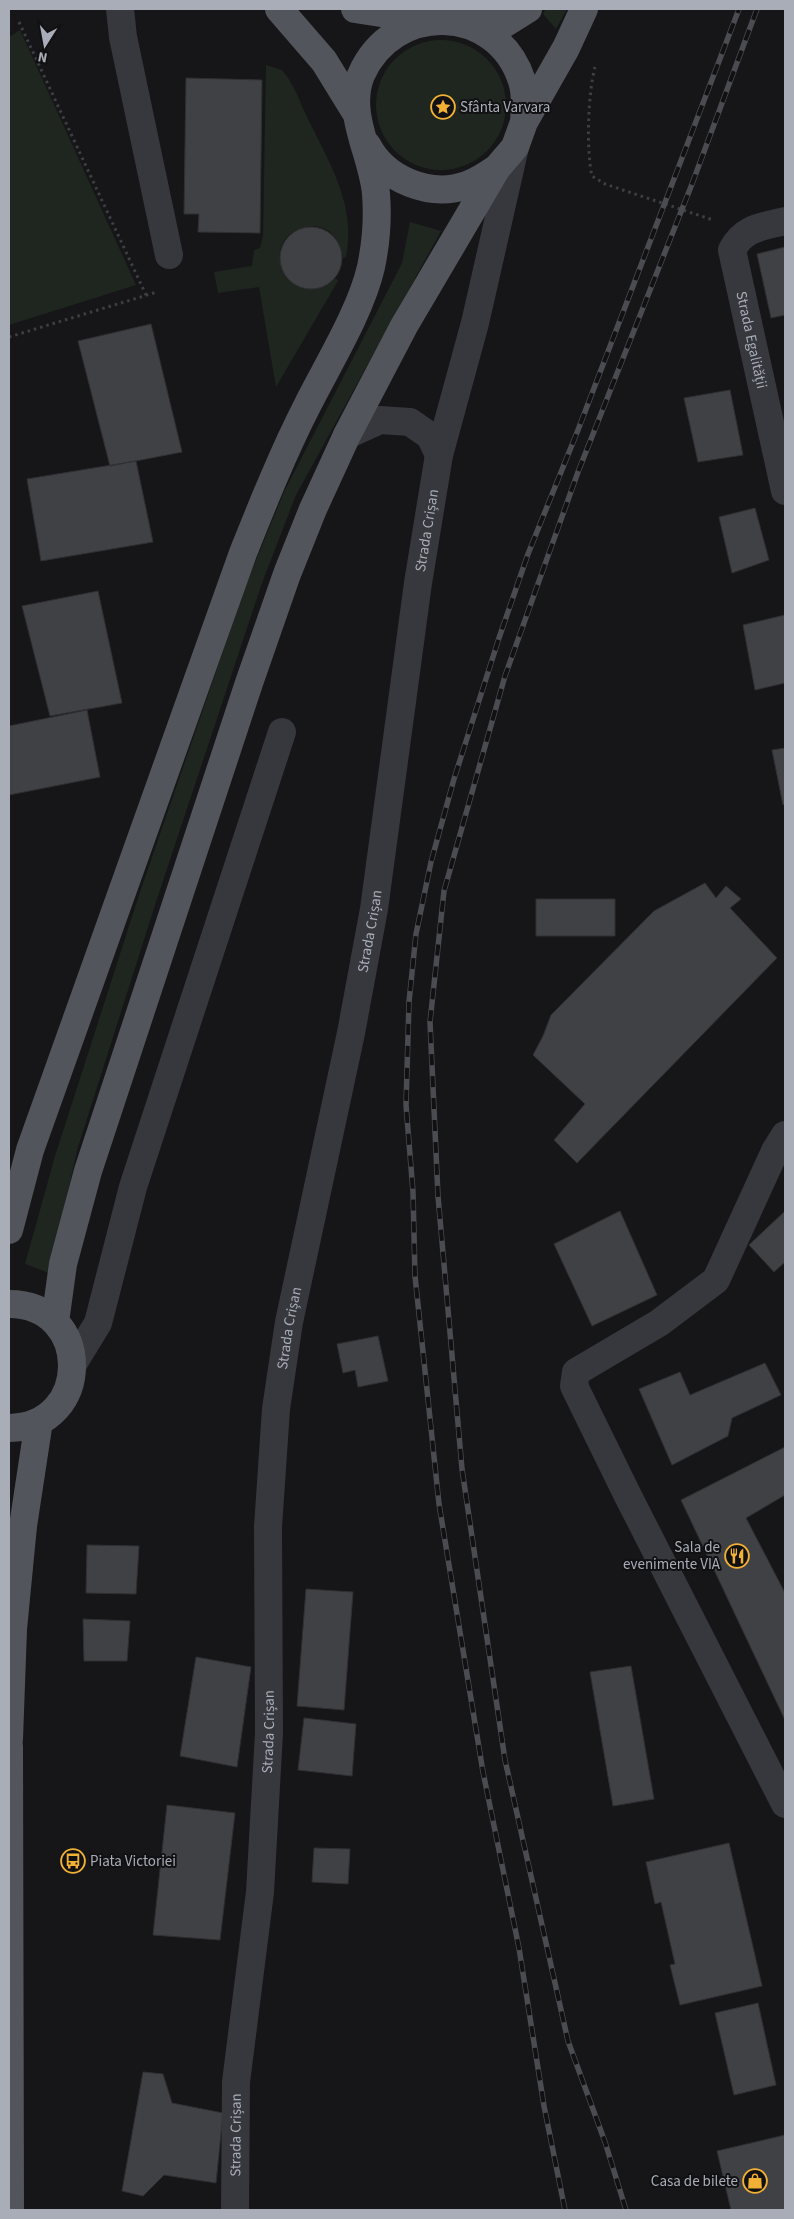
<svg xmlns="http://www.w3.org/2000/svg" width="794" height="2219" viewBox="0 0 794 2219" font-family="'Source Sans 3',sans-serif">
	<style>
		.green { fill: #1e261f }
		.building { fill: #404145; stroke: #303034 }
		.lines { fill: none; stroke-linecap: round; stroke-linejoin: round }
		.path { stroke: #3d3f44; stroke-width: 3; stroke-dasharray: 2.5 4; stroke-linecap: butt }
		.minor { stroke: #37383d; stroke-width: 28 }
		.major { stroke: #53555c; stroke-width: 28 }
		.rail-casing { stroke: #4a4c52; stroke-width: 5.5 }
		.rail { stroke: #111113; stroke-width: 4; stroke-dasharray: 11; stroke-linecap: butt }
		.labels { text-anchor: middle; stroke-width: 4; stroke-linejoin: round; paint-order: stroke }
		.poi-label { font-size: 15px; fill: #a8adb8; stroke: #111113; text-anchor: start }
		.street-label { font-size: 15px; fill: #a8adb8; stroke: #111113 }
	</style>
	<rect width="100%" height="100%" fill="#161618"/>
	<path class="green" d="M546 9H567L556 29 543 14Z
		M20 30 136 285 9 325V37Z
		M376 105a65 65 0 1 1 130 0a65 65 0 1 1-130 0Z
		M266 65 282 70C295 85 300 103 309 121 331 166 356 205 346 257L343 258C341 245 336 234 323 228 315 225 305 226 297 230 257 249 293 314 336 278L338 281 276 387 259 287 218 293 214 272 252 266 254 250 260 248 263 236Z
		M410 222 441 231 296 495 262 583 157 899 78 1147 49 1273 25 1264 55 1156 140 892 247 582 284 492 402 263Z"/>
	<path class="building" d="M186 78 262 80 260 233 198 232 199 214H184Z
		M280 258a31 31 0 1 1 62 0a31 31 0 1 1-62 0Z
		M785 247V315L771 318 757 254Z
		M151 324 182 452 110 466 78 341Z
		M730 390 743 455 698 462 684 398Z
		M136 461 153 542 41 561 27 479Z
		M755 508 769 560 732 573 719 517Z
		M98 591 122 703 50 716 22 606Z
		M785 615V683L755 690 743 625Z
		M87 710 100 777 9 795V726Z
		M785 748V804L783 805 772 750Z
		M705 883 716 898 726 886 741 899 730 908 777 958 577 1163 554 1140 585 1104 533 1055 543 1036 551 1015 654 911Z
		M536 899H615V936H536Z
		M620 1211 657 1295 592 1326 554 1244Z
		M785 1211V1262L774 1272 749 1245Z
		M378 1336 388 1381 358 1387 355 1370 343 1373 337 1344Z
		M765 1363 781 1395 732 1418 728 1436 672 1465 639 1389 680 1372 690 1395Z
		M785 1447V1495L746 1518 785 1593V1720L681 1500Z
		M87 1545 139 1546 136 1594 86 1593Z
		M306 1589 353 1592 344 1710 297 1706Z
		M83 1619 130 1621 127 1661H84Z
		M196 1657 251 1667 237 1767 180 1756Z
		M631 1666 654 1799 613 1806 590 1672Z
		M304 1718 356 1724 352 1776 298 1770Z
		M167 1805 235 1813 220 1940 153 1935Z
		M729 1843 762 1986 680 2005 670 1965 675 1964 661 1902 655 1904 646 1862Z
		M314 1848 350 1849 348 1884 312 1882Z
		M758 2003 776 2085 734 2095 715 2013Z
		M143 2072 163 2074 172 2103 223 2113 216 2183 164 2175 143 2196 122 2191Z
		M785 2135V2210H731L717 2151Z"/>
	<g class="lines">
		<path class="path" d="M19 22 146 295
			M595 67C588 93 586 150 592 176L605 184 713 220
			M9 337 157 292"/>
		<g class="minor">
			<path d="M120 9 123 37 169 255"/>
			<path id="s1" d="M785 221C762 227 744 227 732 250L785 491"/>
			<path d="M347 435 380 420 410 422 430 436 439 455"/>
			<path d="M785 1135 775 1151 716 1280 659 1323 576 1372 574 1386 628 1496 785 1804"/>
			<path d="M73 1364 98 1323 133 1187 282 732"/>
			<path id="s2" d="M235 2210 236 2082 260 1892 269 1733 268 1527 276 1409 289 1322 351 1033 374 909 418 583 439 455 475 323 515 147"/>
		</g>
		<path class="major" d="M279 9 324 61 356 113
			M355 9 426 20
			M467 24H504L528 9
			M367 145C385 180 430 198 467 185 478 181 487 175 497 168
			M9 1230 30 1150 243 553C263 503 283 453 307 406 328 364 361 311 371 267 376 243 378 219 376 194 373 155 345 114 361 75 393 1 497 3 522 81 526 94 525 108 524 122
			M9 1304C93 1304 93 1427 9 1428
			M55 1322 63 1264 88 1171 249 683 287 574 313 509 347 435 404 326 497 168 515 147 524 122 566 48 584 9
			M9 1739 13 1629 23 1526 39 1421
			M9 1746 10 2210"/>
		<g class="rail-casing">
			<path id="rail" d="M565 2210 544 2106 519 1948 483 1772 439 1504 415 1276 413 1192 406 1105 409 1002 416 934 431 862 454 779 499 638 528 554 578 430 739 9
				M626 2210 605 2142 568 2041 505 1760 462 1469 438 1196 430 1022 444 891 505 676 578 472 692 184 757 9"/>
		</g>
		<use href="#rail" class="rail"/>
	</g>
	<defs>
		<g id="sight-ring" transform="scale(1.25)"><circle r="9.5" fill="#111113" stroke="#f2b134" stroke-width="1.5"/><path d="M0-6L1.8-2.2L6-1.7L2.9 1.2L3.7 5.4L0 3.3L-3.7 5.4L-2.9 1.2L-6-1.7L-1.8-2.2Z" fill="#f2b134"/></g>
		<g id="restaurant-ring" transform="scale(1.25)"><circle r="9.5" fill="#111113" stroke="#f2b134" stroke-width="1.5"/><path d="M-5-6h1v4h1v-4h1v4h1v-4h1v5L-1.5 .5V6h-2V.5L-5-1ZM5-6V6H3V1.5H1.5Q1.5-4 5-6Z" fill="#f2b134"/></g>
		<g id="bus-ring" transform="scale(1.25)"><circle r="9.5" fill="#111113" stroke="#f2b134" stroke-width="1.5"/><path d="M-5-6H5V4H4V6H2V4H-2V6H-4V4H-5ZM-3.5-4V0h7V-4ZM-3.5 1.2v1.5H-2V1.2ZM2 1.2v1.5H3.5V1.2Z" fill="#f2b134"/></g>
		<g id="shop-ring" transform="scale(1.25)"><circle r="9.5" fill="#111113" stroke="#f2b134" stroke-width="1.5"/><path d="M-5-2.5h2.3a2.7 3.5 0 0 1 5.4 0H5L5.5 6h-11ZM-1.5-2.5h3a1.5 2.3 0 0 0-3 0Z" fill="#f2b134"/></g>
	</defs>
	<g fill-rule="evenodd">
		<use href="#sight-ring" x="443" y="107"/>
		<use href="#restaurant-ring" x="737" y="1556"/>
		<use href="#bus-ring" x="73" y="1861"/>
		<use href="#shop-ring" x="755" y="2181"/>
	</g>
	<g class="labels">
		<g class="poi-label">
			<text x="460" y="112">Sfânta Varvara</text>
			<text x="720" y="1552" text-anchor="end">Sala de<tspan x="720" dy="17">evenimente VIA</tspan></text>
			<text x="90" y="1866">Piata Victoriei</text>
			<text x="738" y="2186" text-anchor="end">Casa de bilete</text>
		</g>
		<g class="street-label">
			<text dy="5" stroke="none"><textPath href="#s1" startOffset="155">Strada Egalității</textPath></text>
			<text dy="5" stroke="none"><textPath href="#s2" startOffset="1695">Strada Crișan</textPath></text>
			<text dy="5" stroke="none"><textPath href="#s2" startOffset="1290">Strada Crișan</textPath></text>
			<text dy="5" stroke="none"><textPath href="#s2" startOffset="885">Strada Crișan</textPath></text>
			<text dy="5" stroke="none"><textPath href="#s2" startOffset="480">Strada Crișan</textPath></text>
			<text dy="5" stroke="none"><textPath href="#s2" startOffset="75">Strada Crișan</textPath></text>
		</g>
	</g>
	<rect width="794" height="2219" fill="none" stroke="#a8adb8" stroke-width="20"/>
	<g transform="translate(45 45) rotate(191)" stroke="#111113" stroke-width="4" paint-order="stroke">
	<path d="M0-4L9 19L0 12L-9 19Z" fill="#a8adb8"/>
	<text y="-8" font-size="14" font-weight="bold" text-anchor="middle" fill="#a8adb8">N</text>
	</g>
</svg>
